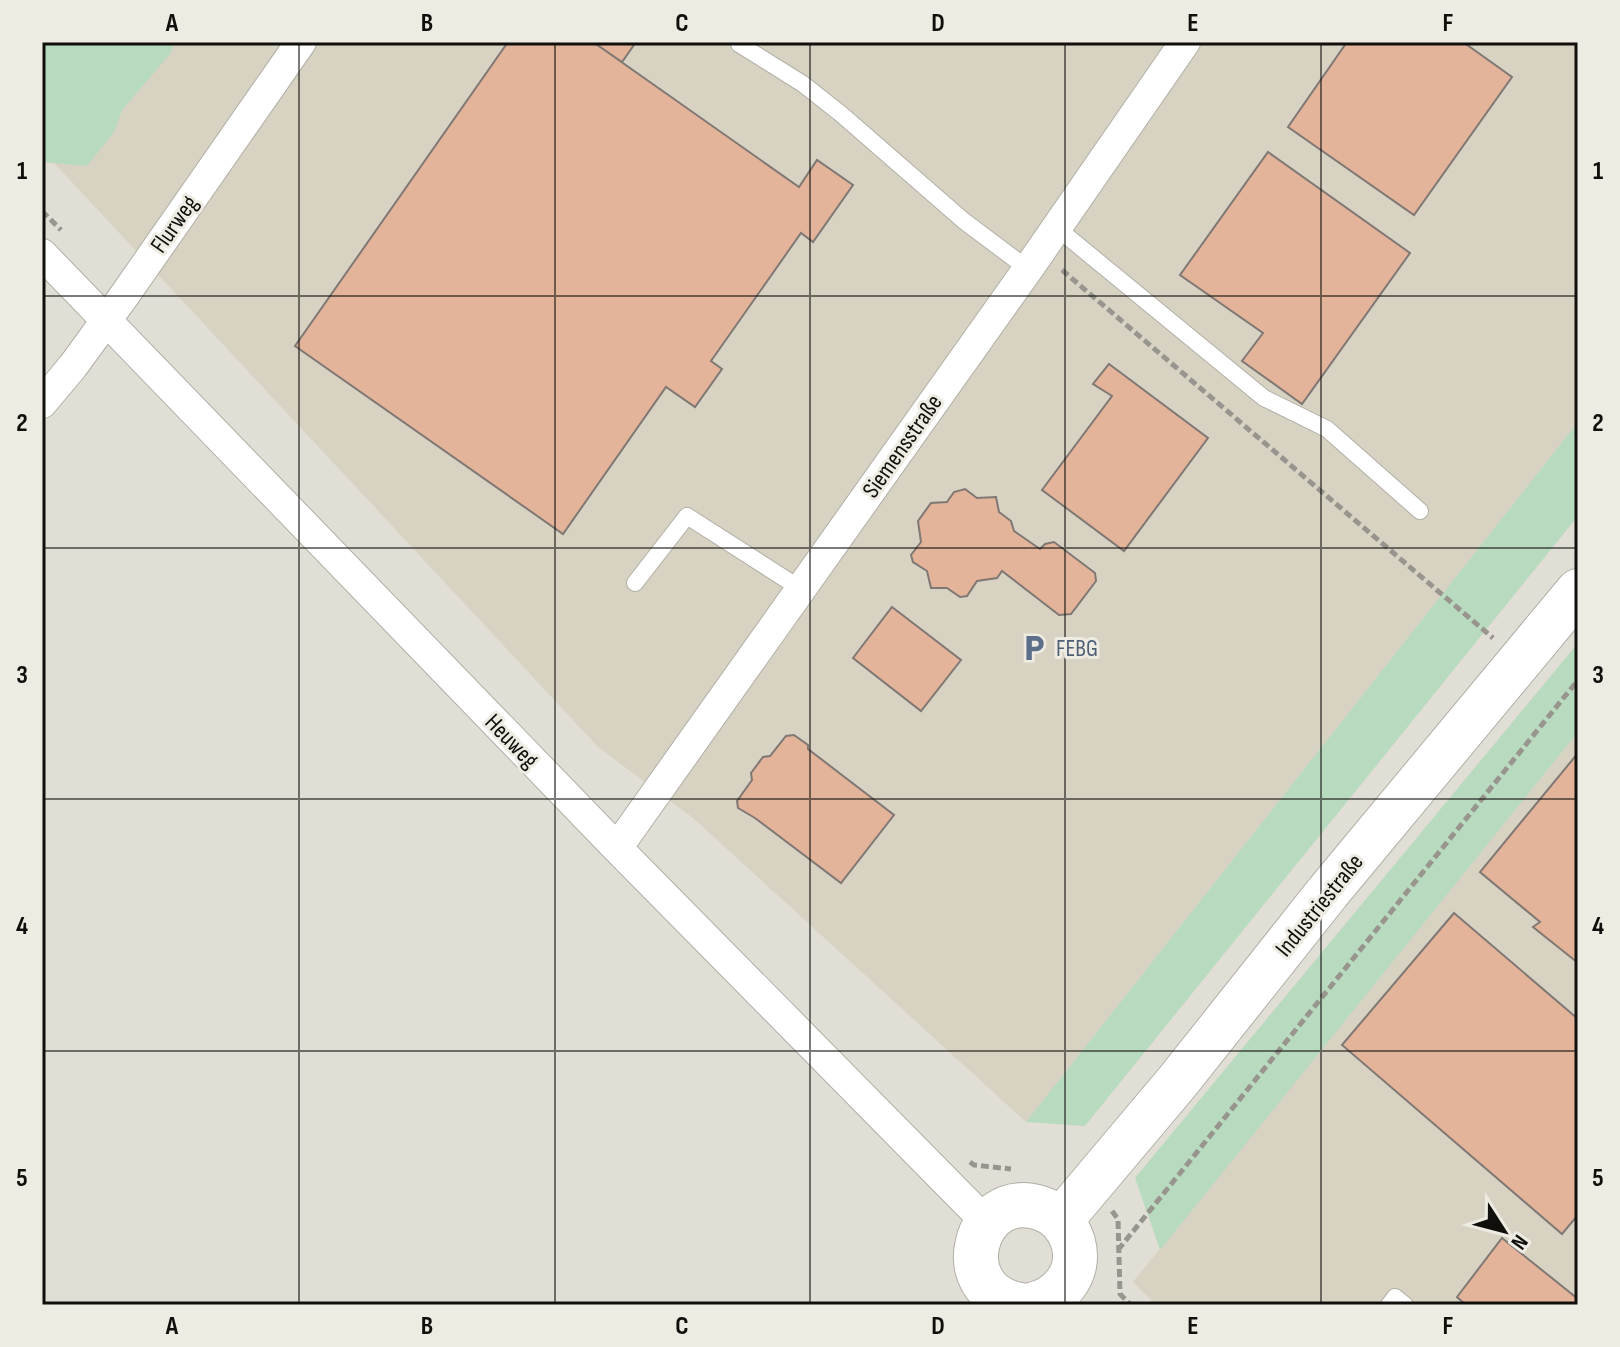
<svg xmlns="http://www.w3.org/2000/svg" width="1620" height="1347" viewBox="0 0 1620 1347" font-family="'Sofia Sans Condensed',sans-serif">
	<style>
		.built { fill: #d7d2c2 }
		.green { fill: #b8dabe }
		.building { fill: #e3b49a; stroke: #807874; stroke-width: 2 }
		.lines { fill: none; stroke-linecap: round; stroke-linejoin: round }
		.lane-casing { stroke: #b1afa7; stroke-width: 18 }
		.street-casing { stroke: #b1afa7; stroke-width: 32 }
		.secondary-casing { stroke: #b1afa7; stroke-width: 46 }
		.path { stroke: #98958f; stroke-width: 5; stroke-dasharray: 8 4; stroke-linecap: butt }
		.lane { stroke: #fff; stroke-width: 16 }
		.street { stroke: #fff; stroke-width: 30 }
		.secondary { stroke: #fff; stroke-width: 44 }
		.grid { fill: none; stroke: #100f0c; stroke-width: 2; stroke-opacity: 0.55 }
		.labels { text-anchor: middle; stroke-width: 6; stroke-linejoin: round; paint-order: stroke }
		.street-label { font-size: 24px; fill: #100f0c; stroke: #eeebe3 }
		.service-label { font-size: 24px; fill: #4e5e75; stroke: #eeebe3; text-anchor: start }
		.neatline { fill: none; stroke: #100f0c; stroke-width: 3 }
		.grid-label { font-size: 26px; text-anchor: middle; font-weight: bold; fill: #100f0c }
	</style>
	<rect width="100%" height="100%" fill="#e1ded5"/>
	<path class="built" d="M42 42H1578V422L1026 1122 693 818 598 747 42 150Z
		M1578 732V1305H1156L1133 1282Z"/>
	<path class="green" d="M42 42H175L170 54 122 110 114 132 87 166 42 162Z
		M1578 422V516L1085 1126 1026 1122Z
		M1578 643V732L1160 1250 1135 1178Z"/>
	<path class="building" d="M508 42H593L799 187 817 160 853 185 813 242 801 233 711 361 722 369 695 407 666 387 563 534 295 346Z
		M593 42H636L622 62Z
		M1347 42H1463L1512 77 1414 215 1288 127Z
		M1268 152 1410 253 1302 404 1242 361 1263 333 1180 275Z
		M1109 364 1208 438 1124 551 1042 490 1112 396 1093 384Z
		M965 489 977 498 996 497 999 512 1011 521 1014 531 1040 549 1045 544 1054 542 1095 573 1096 581 1071 614 1059 615 1002 571 997 578 977 581 967 596 960 597 947 588H931L927 571 913 562 911 555 921 542 918 521 931 503 947 502 954 492Z
		M892 607 961 660 921 711 853 658Z
		M794 735 808 745V749L894 815 841 883 755 818 738 808 737 801 752 780 751 773 763 757 770 756 786 736Z
		M1578 753V963L1533 927 1540 922 1480 872Z
		M1454 913 1578 1019V1215L1562 1234 1342 1045Z
		M1502 1238 1578 1299V1305H1466L1457 1297Z"/>
	<g class="lines">
		<g class="lane-casing">
			<path id="lane" d="M739 44 803 84 841 114 964 221 1028 269
				M1057 228 1264 398 1327 429 1420 511
				M635 583 687 516 801 589
				M1389 1305 1395 1297 1405 1305"/>
		</g>
		<g class="street-casing">
			<path id="street" d="M42 254 617 848 987 1223
				M42 403 73 366 124 296 301 42
				M617 848 1028 269 1185 42"/>
		</g>
		<g class="secondary-casing">
			<path id="secondary" d="M1061 1220 1178 1081 1328 892 1578 591
				M1020 1305C946 1292 974 1187 1040 1208 1056 1213 1068 1226 1073 1242 1082 1273 1060 1299 1031 1305"/>
		</g>
		<path class="path" d="M42 211 61 230
			M1062 270 1493 638
			M970 1162 974 1165 1011 1169
			M1112 1211 1118 1219 1120 1294 1131 1305
			M1118 1250 1578 680"/>
		<use href="#lane" class="lane"/>
		<use href="#street" class="street"/>
		<use href="#secondary" class="secondary"/>
	</g>
	<path class="grid" d="M299 42V1305M555 42V1305M810 42V1305M1065 42V1305M1321 42V1305M42 296H1578M42 548H1578M42 799H1578M42 1051H1578"/>
	<defs>
		<g id="parking-bare" transform="scale(2.16)"><path d="M-3.5-5.5H1a3.5 3.5 0 0 1 0 7H-1V5.5H-3.5ZM-1-3.4V-.6H.8a1.4 1.4 0 0 0 0-2.8Z" fill="#5c6f8a" stroke="#eeebe3" stroke-width="2.5" paint-order="stroke"/></g>
	</defs>
	<g fill-rule="evenodd">
		<use href="#parking-bare" x="1034" y="648"/>
	</g>
	<g class="labels">
		<g class="street-label">
			<text transform="translate(174 224) rotate(-55)" y="8">Flurweg</text>
			<text transform="translate(902 446) rotate(-55)" y="8">Siemensstraße</text>
			<text transform="translate(512 741) rotate(46)" y="8">Heuweg</text>
			<text transform="translate(1319 905) rotate(-51)" y="8">Industriestraße</text>
		</g>
		<g class="service-label">
			<text x="1056" y="656">FEBG</text>
		</g>
	</g>
	<rect width="1620" height="1347" fill="none" stroke="#eeebe3" stroke-width="88"/>
	<g transform="translate(1504 1231) rotate(126)" stroke="#eeebe3" stroke-width="6" paint-order="stroke">
	<path d="M0-6L14 30L0 20L-14 30Z" fill="#100f0c"/>
	<text y="-12" font-size="22" font-weight="bold" text-anchor="middle" fill="#100f0c">N</text>
	</g>
	<rect x="44" y="44" width="1532" height="1259" class="neatline"/>
	<g class="grid-label">
		<text x="172" y="31">A</text>
		<text x="427" y="31">B</text>
		<text x="682" y="31">C</text>
		<text x="938" y="31">D</text>
		<text x="1193" y="31">E</text>
		<text x="1448" y="31">F</text>
		<text x="22" y="179">1</text>
		<text x="1598" y="179">1</text>
		<text x="22" y="431">2</text>
		<text x="1598" y="431">2</text>
		<text x="22" y="683">3</text>
		<text x="1598" y="683">3</text>
		<text x="22" y="934">4</text>
		<text x="1598" y="934">4</text>
		<text x="22" y="1186">5</text>
		<text x="1598" y="1186">5</text>
		<text x="172" y="1334">A</text>
		<text x="427" y="1334">B</text>
		<text x="682" y="1334">C</text>
		<text x="938" y="1334">D</text>
		<text x="1193" y="1334">E</text>
		<text x="1448" y="1334">F</text>
	</g>
</svg>
